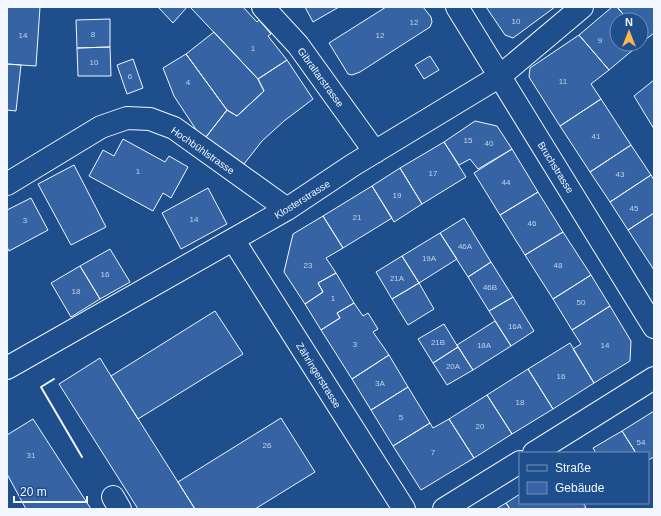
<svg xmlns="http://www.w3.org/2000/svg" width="661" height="516" viewBox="0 0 661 516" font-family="Helvetica,sans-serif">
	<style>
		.building { fill: #3563a3; stroke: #f2f6ff }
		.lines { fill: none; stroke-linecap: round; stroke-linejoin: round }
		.street-casing { stroke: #f2f6ff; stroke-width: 24 }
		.street { stroke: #1f4e8c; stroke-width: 22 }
		.wall { stroke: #f2f6ff; stroke-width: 2 }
		.labels { text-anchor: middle; stroke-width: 3; stroke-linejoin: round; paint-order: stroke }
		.number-label { font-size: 8px; fill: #c3d1e8 }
		.street-label { font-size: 10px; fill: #f2f6ff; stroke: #1f4e8c }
	</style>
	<rect width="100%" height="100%" fill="#1f4e8c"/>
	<path class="building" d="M7 7H40L36 66 7 64Z
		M158 7H187L173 23Z
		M190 7H243L257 22 259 20 271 34 268 36 287 60 258 79Z
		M305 7H339L313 22Z
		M386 7H423L431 17 432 22 430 27 360 72 352 75 348 74 329 43Z
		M486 7H555L513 38 505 35Z
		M612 7H617L628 20H617V44H640L609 70 579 35Z
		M617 7H654V33L645 40 641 35V20H628Z
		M110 19V47L77 48 76 20Z
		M214 32 258 79 264 91 237 116 227 110 186 54Z
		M579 35 609 70 591 84 601 99 560 126 529 77 530 68Z
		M110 47 111 76H78L77 48Z
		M186 54 227 110 206 137 197 131 174 96 163 68Z
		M430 56 439 70 424 79 415 65Z
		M133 59 143 88 127 94 117 65Z
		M287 60 313 99 284 121 262 141 244 164 206 137 227 110 237 116 264 91 258 79Z
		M7 64 21 65 16 111 7 110Z
		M654 80V129L634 96Z
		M601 99 631 145 590 172 560 126Z
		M475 121 497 126 512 149 478 169 470 159 459 165 444 142Z
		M123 139 165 162 169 156 188 167 171 198 163 193 153 211 89 176 103 150 114 156Z
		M444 142 466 177 422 204 400 168Z
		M631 145 651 175 610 202 590 172Z
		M512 149 538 192 500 215 474 173Z
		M74 165 106 227 71 245 38 184Z
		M400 168 422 204 394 222 372 186Z
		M651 175 654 180V213L628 230 610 202Z
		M372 186 392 218 343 248 323 216Z
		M208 188 227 224 181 249 162 213Z
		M538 192 563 232 525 255 500 215Z
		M31 198 48 230 9 251 7 247V210Z
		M654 213V270L628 230Z
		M323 216 343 248 326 258 336 273 318 283 323 292 305 304 284 272 293 234Z
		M464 218 491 262 468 277 440 233Z
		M563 232 591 275 553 299 525 255Z
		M440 233 457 259 419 283 402 256Z
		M110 249 130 282 100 299 80 266Z
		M402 256 419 283 392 299 376 272Z
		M491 262 513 297 489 311 468 277Z
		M80 266 100 299 71 317 51 283Z
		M336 273 354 303 337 313 340 318 321 330 305 304 323 292 318 283Z
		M591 275 610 306 572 330 553 299Z
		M419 283 434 309 408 325 392 299Z
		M513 297 534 331 511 346 489 311Z
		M354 303 363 316 368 313 378 329 373 332 389 355 352 379 321 330 340 318 337 313Z
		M610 306 631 341 630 361 594 383 573 349 581 344 572 330Z
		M215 311 243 354 138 419 111 376Z
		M495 321 511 346 473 370 457 345Z
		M444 324 458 347 433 363 418 339Z
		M570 343 594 383 553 409 528 369Z
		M458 347 473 370 447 385 433 363Z
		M389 355 408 387 371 410 352 379Z
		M100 358 111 376 195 509H138L59 384Z
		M528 369 553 409 512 434 487 395Z
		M408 387 430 423 393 446 371 410Z
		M487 395 512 434 474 458 449 419Z
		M654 411V457L648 460V453H636L622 431Z
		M281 418 315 472 255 509H195L178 482Z
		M33 419 91 509H26L7 474V435Z
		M449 419 474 458 421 490 393 446 430 423 433 428Z
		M622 431 636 453H596L593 448Z
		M520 494V503H583L586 507 583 509H510L506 503Z
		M506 503 510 509H496Z"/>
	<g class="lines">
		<g class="street-casing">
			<path id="street" d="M263 7 298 45 375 152
				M457 7 654 327
				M7 184 101 127 127 118 150 119 174 128 287 209
				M234 241 404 509
				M7 368 287 209 353 165 500 76 582 7
				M534 453 654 378
				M113 497 120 509
				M444 509 520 462"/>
		</g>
		<use href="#street" class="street"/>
		<path class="wall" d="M54 379 41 387 82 457"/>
	</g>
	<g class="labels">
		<g class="number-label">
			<text x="516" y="24">10</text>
			<text x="414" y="25">12</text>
			<text x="93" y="37">8</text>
			<text x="23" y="38">14</text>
			<text x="380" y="38">12</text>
			<text x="600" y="43">9</text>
			<text x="253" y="51">1</text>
			<text x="94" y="65">10</text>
			<text x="130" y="79">6</text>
			<text x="563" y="84">11</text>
			<text x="188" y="85">4</text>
			<text x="596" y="139">41</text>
			<text x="468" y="143">15</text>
			<text x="489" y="146">40</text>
			<text x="138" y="174">1</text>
			<text x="433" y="176">17</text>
			<text x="620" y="177">43</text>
			<text x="506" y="185">44</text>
			<text x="397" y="198">19</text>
			<text x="634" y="211">45</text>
			<text x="357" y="220">21</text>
			<text x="194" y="222">14</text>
			<text x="25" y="223">3</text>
			<text x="532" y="226">46</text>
			<text x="465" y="249">46A</text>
			<text x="429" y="261">19A</text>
			<text x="308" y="268">23</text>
			<text x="558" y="268">48</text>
			<text x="105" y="277">16</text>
			<text x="397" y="281">21A</text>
			<text x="490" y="290">46B</text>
			<text x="76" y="294">18</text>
			<text x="333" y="301">1</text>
			<text x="581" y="305">50</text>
			<text x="515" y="329">16A</text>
			<text x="438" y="345">21B</text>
			<text x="355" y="347">3</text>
			<text x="484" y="348">18A</text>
			<text x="605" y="348">14</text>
			<text x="453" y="369">20A</text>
			<text x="561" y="379">16</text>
			<text x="380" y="386">3A</text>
			<text x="520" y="405">18</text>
			<text x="401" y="420">5</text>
			<text x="480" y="429">20</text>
			<text x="641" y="445">54</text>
			<text x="267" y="448">26</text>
			<text x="433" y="455">7</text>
			<text x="31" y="458">31</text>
		</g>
		<g class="street-label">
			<text transform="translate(321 77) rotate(54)" y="4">Gibraltarstrasse</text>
			<text transform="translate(203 150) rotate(35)" y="4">Hochbühlstrasse</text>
			<text transform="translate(556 167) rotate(58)" y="4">Bruchstrasse</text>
			<text transform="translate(302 199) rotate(-32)" y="4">Klosterstrasse</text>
			<text transform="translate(319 375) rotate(58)" y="4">Zähringerstrasse</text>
		</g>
	</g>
	<rect width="661" height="516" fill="none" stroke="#f2f6ff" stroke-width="16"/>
	<rect x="519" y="452" width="130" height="52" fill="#1f4e8c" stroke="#7391ba"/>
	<rect x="527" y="465" width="20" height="6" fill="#1f4e8c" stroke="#7391ba"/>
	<text x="555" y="472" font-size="12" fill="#f2f6ff">Straße</text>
	<rect x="527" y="482" width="20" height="12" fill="#3563a3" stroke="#7391ba"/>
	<text x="555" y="492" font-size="12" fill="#f2f6ff">Gebäude</text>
	<g transform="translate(629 32)"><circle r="19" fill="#1f4e8c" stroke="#7391ba"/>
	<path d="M0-3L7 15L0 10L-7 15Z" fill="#ffb74d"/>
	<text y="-6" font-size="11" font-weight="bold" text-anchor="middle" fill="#f2f6ff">N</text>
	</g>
	<path d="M14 496v6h73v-6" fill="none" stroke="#f2f6ff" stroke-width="2"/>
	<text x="20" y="496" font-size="12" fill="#f2f6ff" stroke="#1f4e8c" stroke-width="3" paint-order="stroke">20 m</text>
</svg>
